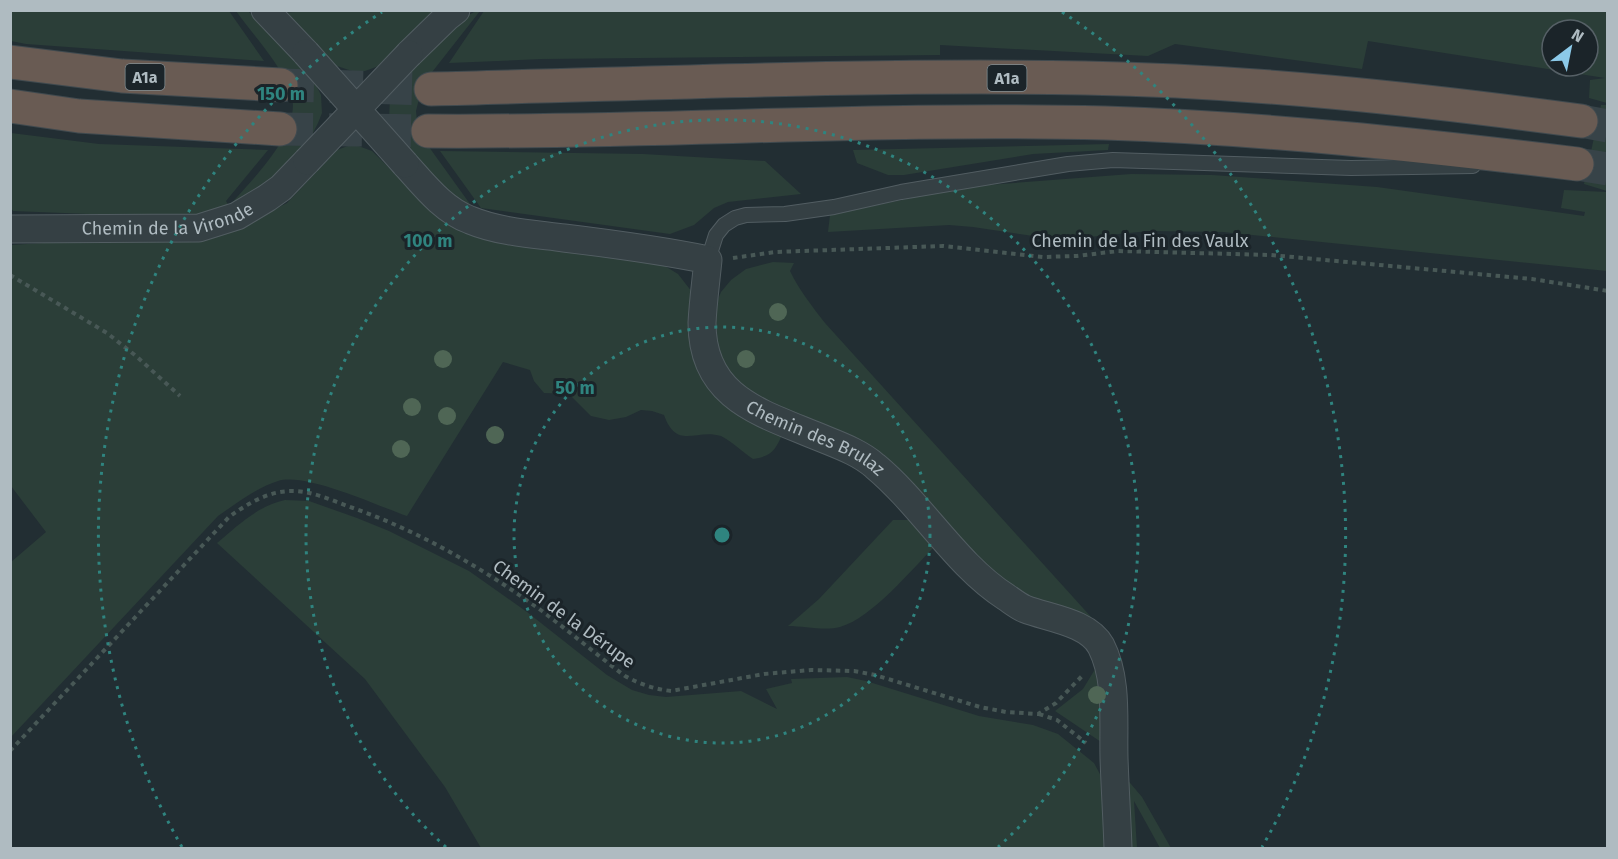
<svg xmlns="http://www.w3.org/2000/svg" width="1618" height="859" viewBox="0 0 1618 859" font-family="'Fira Sans',sans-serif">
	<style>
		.green { fill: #2b3e38; fill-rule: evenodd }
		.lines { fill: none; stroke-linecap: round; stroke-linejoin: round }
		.highway-tunnel { stroke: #374348; stroke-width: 33; stroke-dasharray: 33 16; stroke-linecap: butt }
		.lane-casing { stroke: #525d62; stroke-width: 16 }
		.street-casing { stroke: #525d62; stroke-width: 29 }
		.highway-casing { stroke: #404a4f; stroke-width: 35 }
		.path { stroke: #485856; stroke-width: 4; stroke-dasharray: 4.5 4.5; stroke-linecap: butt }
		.lane { stroke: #354044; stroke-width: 14 }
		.street { stroke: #354044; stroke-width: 27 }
		.highway { stroke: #695b53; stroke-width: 33 }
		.street-bridge-casing { stroke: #525d62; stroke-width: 29; stroke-linecap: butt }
		.street-bridge { stroke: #354044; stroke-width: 27 }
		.tree { fill: #4f6655 }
		.ring { fill: none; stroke: #2f847f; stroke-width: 3; stroke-dasharray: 3 6 }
		.labels { text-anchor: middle; stroke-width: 6; stroke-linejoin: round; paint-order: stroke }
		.shield { fill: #1b2429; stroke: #838e93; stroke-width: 1.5 }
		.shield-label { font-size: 16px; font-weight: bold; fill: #afbbc1 }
		.street-label { font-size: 18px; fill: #afbbc1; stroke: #1b2429 }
		.centre { fill: #2f847f; stroke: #1b2429; stroke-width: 3 }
		.ring-label { font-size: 18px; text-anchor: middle; font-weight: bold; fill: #2f847f; stroke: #1b2429; stroke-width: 6; stroke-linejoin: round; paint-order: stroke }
	</style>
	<rect width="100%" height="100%" fill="#222e33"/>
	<path class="green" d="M319 10 436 11 384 64 365 71H352L331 64 282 13Z
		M10 11H229L264 61 26 44 11 41Z
		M236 11H248L311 75 321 95 322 113 318 123 308 143 290 163 239 206 190 218 13 211 11 208V133L99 144 268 150 226 201 229 206C252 179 306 129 290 90 278 61 254 36 236 11Z
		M476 11H480L429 76 420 95 416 111 417 121 424 140 475 211 459 203 396 142 389 121 390 97 397 79 452 24Z
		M484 11H1607V103L1589 98 1590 80 1605 78 1368 41 1362 69 1175 44 1148 56 940 45V55L542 59 449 63ZM1552 30H1588V66H1552Z
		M1601 105H1607V191L1584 184Z
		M353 144 372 151 433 211 475 237 660 263 678 274 692 292 695 360 783 433C775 450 773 456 753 459 744 453 730 440 721 436 696 428 677 451 664 415L652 411 641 410 626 417 609 420 591 416 569 394 544 393 534 381 530 370 503 362 407 516C378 506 305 472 278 481 256 488 237 503 218 516L11 737V562L46 532 11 486V245L139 237 172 242 242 226 287 203 337 150Z
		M1109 144 1108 150 1033 154 904 175H888L857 163 853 150Z
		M440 151 643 154 765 161 801 194 728 202 714 208 694 225 670 234 481 208Z
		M1131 174 1212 175 1377 187 1584 216 1585 212 1561 208 1564 190 1607 192V271L1223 232 1149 231 1068 239 1040 237 973 227 949 225 828 232 830 215 916 197 988 185Z
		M773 262 794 263 790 271C799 290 812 306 825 323L1092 618 1055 608 1008 589 861 443 780 406 755 398 727 370 714 339 716 304 721 292 731 280 746 269Z
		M285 500 309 501 357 518 389 531 469 571 527 612 607 675 632 690 649 695 666 697 741 691 777 709 766 689 792 683 791 679 847 677 866 681 979 716 1033 725 1058 734 1094 763 1102 778 1107 848H481L445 787 365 679 217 543C237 526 259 505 285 500Z
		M893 520H916L936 545C912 569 872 618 840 627 825 631 804 626 788 626L819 599Z
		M1097 666 1104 744 1055 711 1083 689Z
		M1125 777 1142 797 1171 848H1160L1134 801 1137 848H1129Z"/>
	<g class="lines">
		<path class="highway-tunnel" d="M281 85 431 89
			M1581 121 1608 126
			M280 129 428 131
			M1577 164 1608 169"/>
		<g class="lane-casing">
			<path id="lane" d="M708 260 716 235 724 225 735 218 746 215 785 214 834 207 901 192 1068 164 1113 160 1351 168 1473 166"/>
		</g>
		<g class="street-casing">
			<g id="street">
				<path d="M265 10 306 53"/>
				<path d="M409 54 447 17 456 10"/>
				<path id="s1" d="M405 164C424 185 443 210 470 220 499 232 533 234 564 238 613 244 660 250 708 260 706 281 703 302 702 323 702 396 758 412 814 435 835 444 858 451 875 466 921 504 957 566 1006 597 1012 601 1018 606 1025 609 1048 618 1088 622 1101 646 1118 679 1113 722 1114 758 1115 788 1117 818 1118 848"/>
				<path id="s2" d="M10 229 199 228 237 216 267 198 281 188 307 161"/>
			</g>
		</g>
		<g class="highway-casing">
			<path id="highway" d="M10 62 122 76 281 85
				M431 89C649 84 867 74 1085 78 1252 81 1417 99 1581 121
				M10 106 79 116 280 129
				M428 131C654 133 879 117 1105 123 1263 128 1420 145 1577 164"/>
		</g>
		<path class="path" d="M733 258 775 252 943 246 1043 257 1077 256 1118 251 1271 255 1532 279 1608 291
			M10 275 107 333 136 356 180 396
			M1039 714 1057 720 1086 743
			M10 751 229 517C247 504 268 491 292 491 313 491 333 501 353 508 421 532 484 569 542 611 570 632 597 655 625 676 640 684 654 689 671 691L764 674 811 670 854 671 875 675 980 707 1006 712 1038 714 1056 703 1084 674"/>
		<use href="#lane" class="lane"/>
		<use href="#street" class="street"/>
		<use href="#highway" class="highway"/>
		<g class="street-bridge-casing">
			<path id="street-bridge" d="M306 53 405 164
				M307 161 409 54"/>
		</g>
		<use href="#street-bridge" class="street-bridge"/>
	</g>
	<g class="tree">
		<circle cx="778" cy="312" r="9"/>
		<circle cx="443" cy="359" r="9"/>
		<circle cx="746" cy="359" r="9"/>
		<circle cx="412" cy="407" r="9"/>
		<circle cx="447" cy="416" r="9"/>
		<circle cx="495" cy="435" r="9"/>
		<circle cx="401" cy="449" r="9"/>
		<circle cx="1097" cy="695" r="9"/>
	</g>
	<g class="ring">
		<circle cx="722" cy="535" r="208"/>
		<path d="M446 847A416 416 0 1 1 998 847"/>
		<path d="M182 847A624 624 0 0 1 382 12M1062 12A624 624 0 0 1 1262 847"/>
	</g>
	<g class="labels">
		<g class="shield">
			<rect x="125.5" y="64" width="39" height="26" rx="4.5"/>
			<rect x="987.5" y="65" width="39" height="26" rx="4.5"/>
		</g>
		<g class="shield-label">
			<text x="145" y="83">A1a</text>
			<text x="1007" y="84">A1a</text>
		</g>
		<g class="street-label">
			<text dy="6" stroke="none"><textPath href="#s2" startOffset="159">Chemin de la Vironde</textPath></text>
			<text x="1140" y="247">Chemin de la Fin des Vaulx</text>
			<text dy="6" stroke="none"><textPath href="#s1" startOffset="566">Chemin des Brulaz</textPath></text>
			<text transform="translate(564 614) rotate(36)" y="6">Chemin de la Dérupe</text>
		</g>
	</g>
	<circle cx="722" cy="535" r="9" class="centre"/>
	<g class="ring-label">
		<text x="281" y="100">150 m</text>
		<text x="428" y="247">100 m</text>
		<text x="575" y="394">50 m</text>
	</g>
	<rect width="1618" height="859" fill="none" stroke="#afbbc1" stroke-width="24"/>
	<g transform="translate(1570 48) rotate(32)"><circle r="28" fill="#1b2429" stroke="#566066" stroke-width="1.5"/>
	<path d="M0-4.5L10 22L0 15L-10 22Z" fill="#8ccae9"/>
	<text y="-9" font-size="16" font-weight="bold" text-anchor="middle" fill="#afbbc1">N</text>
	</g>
</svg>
